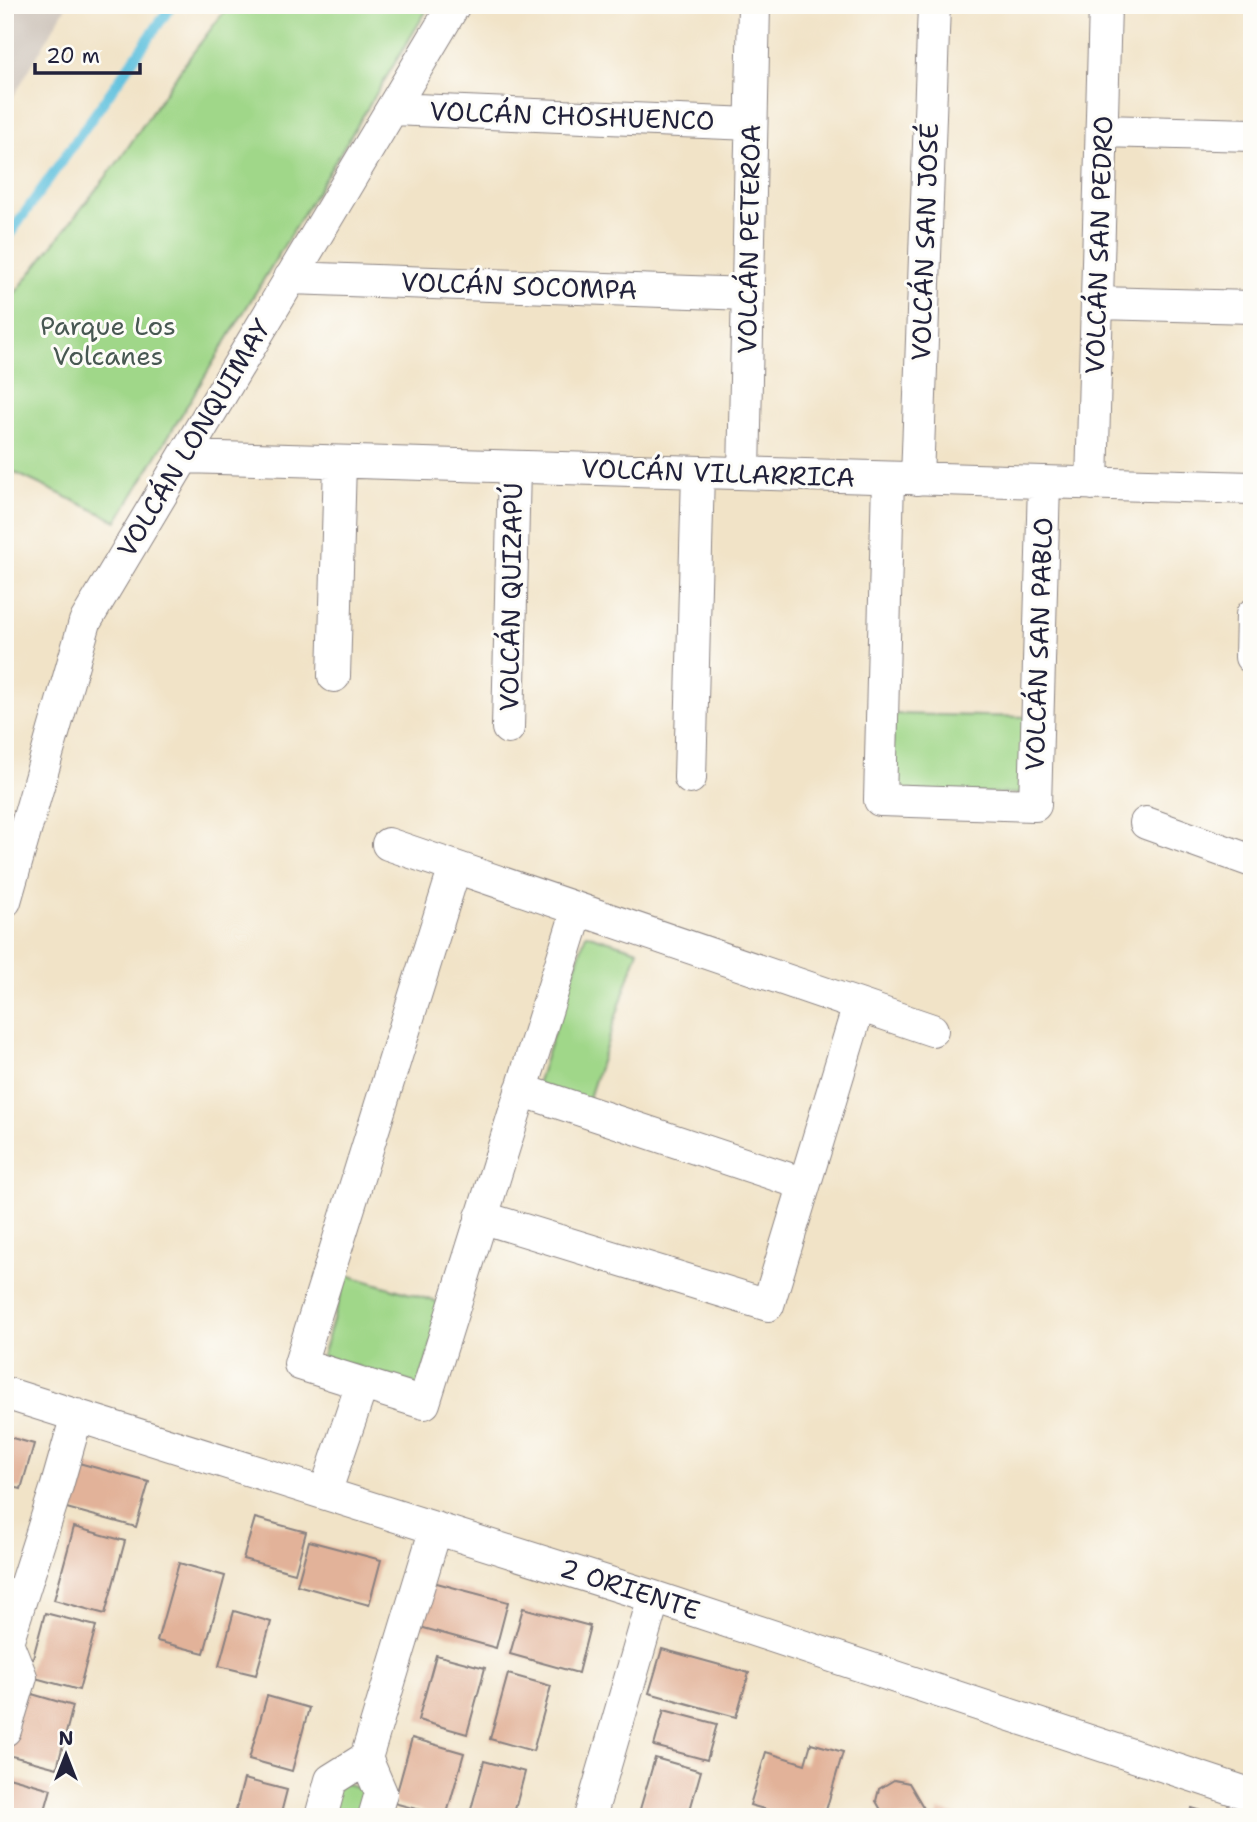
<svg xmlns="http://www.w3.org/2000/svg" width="1257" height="1822" viewBox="0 0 1257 1822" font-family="'Shantell Sans',sans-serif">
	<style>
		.industrial { fill: #ccc2b9 }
		.green { fill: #a0d789; stroke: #617c62; stroke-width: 2 }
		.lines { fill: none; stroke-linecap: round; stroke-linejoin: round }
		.stream { stroke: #5fc1de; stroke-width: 10 }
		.building { fill: #e2b299 }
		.street-casing { stroke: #8a8281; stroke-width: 34 }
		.street { stroke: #fff; stroke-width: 32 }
		.labels { text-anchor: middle; stroke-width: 6; stroke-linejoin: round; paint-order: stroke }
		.street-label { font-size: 26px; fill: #22223b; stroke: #fdfcf7 }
		.park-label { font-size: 26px; fill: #485852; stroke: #fdfcf7 }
	</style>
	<rect width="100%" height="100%" fill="#fdfcf7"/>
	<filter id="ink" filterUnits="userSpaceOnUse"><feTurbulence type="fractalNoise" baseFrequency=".0143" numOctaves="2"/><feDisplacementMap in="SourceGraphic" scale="14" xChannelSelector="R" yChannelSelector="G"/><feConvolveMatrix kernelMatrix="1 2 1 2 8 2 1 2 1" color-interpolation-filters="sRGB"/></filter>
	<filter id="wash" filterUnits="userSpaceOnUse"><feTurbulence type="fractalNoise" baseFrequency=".00686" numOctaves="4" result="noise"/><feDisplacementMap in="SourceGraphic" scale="28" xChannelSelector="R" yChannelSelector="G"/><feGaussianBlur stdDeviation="1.57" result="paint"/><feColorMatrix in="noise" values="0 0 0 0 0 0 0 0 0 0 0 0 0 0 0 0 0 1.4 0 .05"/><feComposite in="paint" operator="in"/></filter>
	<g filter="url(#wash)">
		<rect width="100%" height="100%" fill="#f1e3c7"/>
		<path class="industrial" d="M5 5H67L5 111Z"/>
		<path class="green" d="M229 5H430L117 521 5 468V306L120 159 183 66Z
			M893 714 1028 717 1026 794 891 791Z
			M586 934 638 950 588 1101 537 1084Z
			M347 1275 444 1304 419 1385 322 1356Z
			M331 1780 381 1793 374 1817H321Z"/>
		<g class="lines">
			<path class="stream" d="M5 241 172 5"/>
		</g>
		<g id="blocks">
			<path class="building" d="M5 1436 34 1444 21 1489 5 1485Z
				M75 1462 149 1482 136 1527 63 1507Z
				M255 1518 306 1532 295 1573 243 1559Z
				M74 1527 125 1541 105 1614 54 1600Z
				M309 1541 381 1560 369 1605 297 1585Z
				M179 1563 225 1576 204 1653 157 1641Z
				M433 1582 508 1602 496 1648 420 1627Z
				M523 1608 590 1626 578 1673 510 1654Z
				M234 1611 271 1622 256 1675 219 1666Z
				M45 1613 96 1626 79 1690 28 1676Z
				M662 1649 749 1673 736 1717 649 1693Z
				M436 1655 485 1668 467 1734 418 1720Z
				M508 1674 551 1686 533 1751 490 1739Z
				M25 1692 73 1706 57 1768 8 1755Z
				M267 1696 309 1708 292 1771 249 1759Z
				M664 1710 717 1724 707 1760 654 1746Z
				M412 1738 464 1753 446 1817 394 1803Z
				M811 1743 843 1752 824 1817H770L771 1811 750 1805 766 1752 805 1764Z
				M655 1758 701 1771 688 1817 638 1816Z
				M484 1761 525 1772 513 1817H469Z
				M5 1776 51 1789 43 1817H5Z
				M244 1779 287 1790 280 1817H234Z
				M894 1780 909 1783 929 1817H885L876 1801 879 1789Z
				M1192 1808 1218 1816V1817H1189Z
				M939 1810 961 1816V1817H937Z"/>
		</g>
	</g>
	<g filter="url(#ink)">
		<use href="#blocks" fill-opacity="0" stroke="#8a8281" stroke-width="2"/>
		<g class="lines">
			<g class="street-casing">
				<path id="street" d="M392 109 751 124
					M1102 131 1252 135
					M290 278 748 294
					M1097 303 1252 307
					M184 457 1252 488
					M744 473 754 5
					M888 478 880 800 1035 805 1044 483
					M917 479 934 5
					M1092 484 1105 5
					M1251 657 1252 615
					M334 676 340 462
					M508 728 514 467
					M690 778 698 472
					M1146 823 1252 861
					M388 844 932 1030
					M455 867 300 1364 424 1403 578 909
					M5 901 85 622 454 5
					M521 1090 804 1184
					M481 1217 768 1305 859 1005
					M5 1393 654 1597 1252 1795
					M325 1493 362 1384
					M7 1642 56 1489 77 1415
					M5 1643 7 1642 21 1677 5 1730
					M366 1758 436 1528
					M321 1817 331 1780 366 1758 381 1793 374 1817
					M590 1817 654 1597"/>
			</g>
			<use href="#street" class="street"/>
		</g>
	</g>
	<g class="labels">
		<g class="street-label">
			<text transform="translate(572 116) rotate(2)" y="9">VOLCÁN CHOSHUENCO</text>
			<text transform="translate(749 239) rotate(-89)" y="9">VOLCÁN PETEROA</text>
			<text transform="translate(925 242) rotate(-88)" y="9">VOLCÁN SAN JOSÉ</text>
			<text transform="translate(1099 245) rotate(-88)" y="9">VOLCÁN SAN PEDRO</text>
			<text transform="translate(519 286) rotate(2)" y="9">VOLCÁN SOCOMPA</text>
			<text transform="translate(194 438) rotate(-59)" y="9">VOLCÁN LONQUIMAY</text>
			<text transform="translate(718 473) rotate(2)" y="9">VOLCÁN VILLARRICA</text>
			<text transform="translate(511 597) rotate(-89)" y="9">VOLCÁN QUIZAPÚ</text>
			<text transform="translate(1039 644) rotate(-88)" y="9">VOLCÁN SAN PABLO</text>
			<text transform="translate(630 1589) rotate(18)" y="9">2 ORIENTE</text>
		</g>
		<g class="park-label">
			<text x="108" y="335">Parque Los<tspan x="108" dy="30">Volcanes</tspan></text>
		</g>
	</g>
	<rect width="1257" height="1822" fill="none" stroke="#fdfcf7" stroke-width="28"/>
	<g transform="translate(66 1755)" stroke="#fdfcf7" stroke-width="5" paint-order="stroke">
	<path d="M0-5L12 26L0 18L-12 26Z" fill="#22223b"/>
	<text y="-10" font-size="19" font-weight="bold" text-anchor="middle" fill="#22223b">N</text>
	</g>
	<path d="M35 63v10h105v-10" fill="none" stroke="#22223b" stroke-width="3.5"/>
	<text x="46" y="63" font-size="21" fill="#22223b" stroke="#fdfcf7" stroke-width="5" paint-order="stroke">20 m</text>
</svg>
